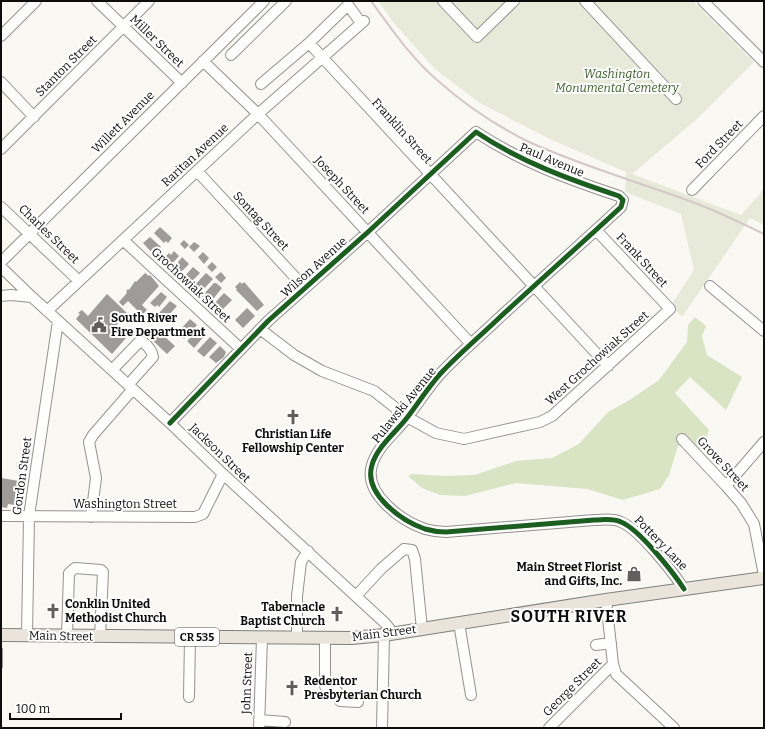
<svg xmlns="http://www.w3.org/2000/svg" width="765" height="729" viewBox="0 0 765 729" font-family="Bitter,serif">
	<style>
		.forest { fill: #d8e4c4 }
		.cemetery { fill: #e7e9d9 }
		.building { fill: #9e9b98 }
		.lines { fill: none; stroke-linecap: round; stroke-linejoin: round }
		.minor-casing { stroke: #949391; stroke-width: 12 }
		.major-casing { stroke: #81807e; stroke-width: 14 }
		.minor { stroke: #fefefd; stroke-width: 10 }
		.major { stroke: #eae4da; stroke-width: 12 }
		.rail { stroke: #d5c7c8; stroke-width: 2 }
		.cycleway-casing { stroke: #fff; stroke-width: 8 }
		.cycleway { stroke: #1b5e20; stroke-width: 5 }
		.labels { text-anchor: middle; stroke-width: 4; stroke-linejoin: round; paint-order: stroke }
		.shield { fill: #fff; stroke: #565656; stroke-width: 1 }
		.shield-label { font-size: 11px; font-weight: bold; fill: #0d0d0d }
		.street-label { font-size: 12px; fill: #0d0d0d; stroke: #fff }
		.park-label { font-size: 12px; font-style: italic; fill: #385e25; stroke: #fff }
		.poi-label { font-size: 12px; font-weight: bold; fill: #0d0d0d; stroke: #fff; text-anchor: start }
		.district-label { font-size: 16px; font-weight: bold; letter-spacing: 1px; fill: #0d0d0d; stroke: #fff }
	</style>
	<rect width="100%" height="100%" fill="#faf8f3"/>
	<path class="forest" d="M695 317 706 326 702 336 707 355 742 377 726 410 690 377 675 393 709 430 703 449 678 446 669 475 660 489 623 500 587 489 516 483 465 496 440 495 422 488 408 476 412 474 444 476 475 475 516 461 552 458 579 444 608 412 628 401 659 380 687 342 688 325Z"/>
	<path class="cemetery" d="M378 1H693L754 62 697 119 632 174 741 215 764 189V225L750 218 682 317 671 305 694 270 681 214 625 192 626 172 550 139 480 103 435 69 394 23Z"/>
	<path class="building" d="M160 227 172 238 168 243 166 241 164 243 154 233Z
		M150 237 161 247 154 255 143 243Z
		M184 240 189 245 185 249 180 244Z
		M194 242 200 246 194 252 189 247Z
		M174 251 179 256 171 265 164 258 169 253 171 255Z
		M203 252 209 258 204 264 198 257Z
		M182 257 189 264 179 274 173 269Z
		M212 262 217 267 212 272 207 267Z
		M193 267 200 273 189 284 183 278Z
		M221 272 226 278 221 283 215 277Z
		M145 273 149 276 150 275 159 286 142 305 147 310 142 315 128 301 123 306 119 302 126 294 127 292 126 291 128 289 129 290 135 281 136 282Z
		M206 273 213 279 200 293 193 287Z
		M240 282 242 284 244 282 246 284 264 305 257 311 236 290 237 289 235 287Z
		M214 283H216L222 288 210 303 202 296Z
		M161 292 167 297 159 307 157 305 155 307 150 303Z
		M224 293 232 300 220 312 213 305Z
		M107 294 127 313 115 327 126 338 112 354 76 319 80 314 78 313 82 310 88 316Z
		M170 301 177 306 165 319 159 313Z
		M247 308 255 316 243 328 235 320Z
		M190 319 197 325 184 339 177 333Z
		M155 328 175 346 167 354 148 336Z
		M200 328 206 334 194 348 187 341Z
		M210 337 217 343 204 357 197 351Z
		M220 346 226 352 224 357 216 363 209 357Z
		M1 478 25 482 21 503 16 502 15 505 8 504 7 508 1 507Z
		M1 648H3V668H1Z"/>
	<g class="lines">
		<g class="minor-casing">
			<path id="minor" d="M97 1 182 83
				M443 1 477 37 514 1
				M585 1 676 99
				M703 1 764 62
				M1 36 36 1
				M309 43 348 5 361 23
				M231 55 286 1
				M203 61 258 114 471 344
				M1 82 34 117
				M261 84 309 43 608 366
				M1 149 149 1
				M197 171 305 288
				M692 190 764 116
				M1 207 79 281
				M123 240 241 349
				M1 262 264 1
				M1 267 32 297 170 423 223 474 385 623 393 633
				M710 286 764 331
				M1 296 11 295 32 297
				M47 311 258 114 364 21
				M260 329 294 355 322 371 374 391 407 417 436 433 464 439 540 422 552 416 670 309 596 230
				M112 370 138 343 143 342C148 346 152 350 153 357L128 385
				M170 423 268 321 368 232 476 132C521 162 568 179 619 196L623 200 621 207C580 245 539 281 498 319 479 337 459 354 441 373 428 387 418 404 406 419 395 433 377 447 372 465 363 494 402 521 425 529 432 531 439 532 446 532L594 520C603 520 613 518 621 522 639 529 673 572 684 589
				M682 439 726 486 741 503 754 524 764 575
				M726 486 764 442
				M1 516 195 517 203 514 223 474
				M91 517 96 478 89 442 93 435 133 389
				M356 596 381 569 404 549 412 550 415 559 422 629
				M606 600 613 664 616 674 674 728
				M459 623 471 695
				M27 636 29 516 58 321
				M67 636 69 573 75 568 101 570 103 572 100 636
				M297 638V596L301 562 308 551
				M325 638V686L333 687 340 695V701L358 702
				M596 645 611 643
				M189 697 190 637
				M259 720 285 722
				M259 728 262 638
				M382 728 384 635
				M549 728 613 664"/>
		</g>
		<g class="major-casing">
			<path id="major" d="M1 635 352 638 384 635 606 600 764 578"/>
		</g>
		<use href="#minor" class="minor"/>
		<use href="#major" class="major"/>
		<path class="rail" d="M371 1C391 28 411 58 437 80 464 104 495 125 527 141 581 166 639 182 695 203 719 212 741 223 764 234"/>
		<g class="cycleway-casing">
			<path id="cycleway" d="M170 423 268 321 368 232 476 132C521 162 568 179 619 196L623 200 621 207C580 245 539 281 498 319 479 337 459 354 441 373 428 387 418 404 406 419 395 433 377 447 372 465 363 494 402 521 425 529 432 531 439 532 446 532L594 520C603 520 613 518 621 522 639 529 673 572 684 589"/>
		</g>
		<use href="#cycleway" class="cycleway"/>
	</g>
	<defs>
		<g id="civic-bare" transform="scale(1.2)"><path d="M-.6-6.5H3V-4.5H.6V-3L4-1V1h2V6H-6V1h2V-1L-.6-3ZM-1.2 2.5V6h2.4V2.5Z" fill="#605f5e" stroke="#fff" stroke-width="2.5" paint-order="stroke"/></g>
		<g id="church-bare" transform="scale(1.2)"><path d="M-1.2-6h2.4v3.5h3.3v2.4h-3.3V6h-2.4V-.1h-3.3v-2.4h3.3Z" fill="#605f5e" stroke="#fff" stroke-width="2.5" paint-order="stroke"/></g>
		<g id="shop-bare" transform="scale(1.2)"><path d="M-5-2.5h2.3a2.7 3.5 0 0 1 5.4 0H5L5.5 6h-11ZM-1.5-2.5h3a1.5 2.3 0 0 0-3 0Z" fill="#605f5e" stroke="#fff" stroke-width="2.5" paint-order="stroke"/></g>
	</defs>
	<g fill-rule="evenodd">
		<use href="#civic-bare" x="99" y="325"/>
		<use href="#church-bare" x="293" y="417"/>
		<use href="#shop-bare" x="634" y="574"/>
		<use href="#church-bare" x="53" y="611"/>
		<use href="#church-bare" x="337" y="614"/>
		<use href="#church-bare" x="292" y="688"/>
	</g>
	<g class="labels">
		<rect class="shield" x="175" y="628" width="44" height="18" rx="3"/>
		<g class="shield-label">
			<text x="197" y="641">CR 535</text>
		</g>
		<g class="street-label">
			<text transform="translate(157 41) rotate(44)" y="4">Miller Street</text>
			<text transform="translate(66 66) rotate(-45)" y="4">Stanton Street</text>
			<text transform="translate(123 122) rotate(-45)" y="4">Willett Avenue</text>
			<text transform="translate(402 131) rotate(48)" y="4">Franklin Street</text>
			<text transform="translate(719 144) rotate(-46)" y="4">Ford Street</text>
			<text transform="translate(195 155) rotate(-43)" y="4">Raritan Avenue</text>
			<text transform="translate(552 160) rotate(23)" y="4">Paul Avenue</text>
			<text transform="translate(342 185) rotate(47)" y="4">Joseph Street</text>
			<text transform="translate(261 221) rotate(47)" y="4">Sontag Street</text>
			<text transform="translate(49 234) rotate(44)" y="4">Charles Street</text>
			<text transform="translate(642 260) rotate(47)" y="4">Frank Street</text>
			<text transform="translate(314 267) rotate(-42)" y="4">Wilson Avenue</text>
			<text transform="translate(191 285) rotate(43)" y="4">Grochowiak Street</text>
			<text transform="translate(597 358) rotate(-42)" y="4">West Grochowiak Street</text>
			<text transform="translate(404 405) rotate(-51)" y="4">Pulawski Avenue</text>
			<text transform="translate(220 453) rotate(44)" y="4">Jackson Street</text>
			<text transform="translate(723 464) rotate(47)" y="4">Grove Street</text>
			<text transform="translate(22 476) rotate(-82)" y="4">Gordon Street</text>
			<text x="125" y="508">Washington Street</text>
			<text transform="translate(661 543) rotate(46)" y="4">Pottery Lane</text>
			<text transform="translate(384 633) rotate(-7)" y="4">Main Street</text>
			<text transform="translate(61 636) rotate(1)" y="4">Main Street</text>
			<text transform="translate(247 683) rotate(-88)" y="4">John Street</text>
			<text transform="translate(572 687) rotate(-45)" y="4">George Street</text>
		</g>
		<g class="park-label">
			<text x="617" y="78">Washington<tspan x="617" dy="14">Monumental Cemetery</tspan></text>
		</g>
		<g class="poi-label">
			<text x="111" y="322">South River<tspan x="111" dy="14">Fire Department</tspan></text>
			<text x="293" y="438" text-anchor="middle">Christian Life<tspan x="293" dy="14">Fellowship Center</tspan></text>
			<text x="622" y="571" text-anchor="end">Main Street Florist<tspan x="622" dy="14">and Gifts, Inc.</tspan></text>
			<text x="65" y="608">Conklin United<tspan x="65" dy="14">Methodist Church</tspan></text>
			<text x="325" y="611" text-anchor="end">Tabernacle<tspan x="325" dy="14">Baptist Church</tspan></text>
			<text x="304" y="685">Redentor<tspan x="304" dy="14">Presbyterian Church</tspan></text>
		</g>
		<g class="district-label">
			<text x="569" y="622">SOUTH RIVER</text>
		</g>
	</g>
	<rect width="765" height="729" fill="none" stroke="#0d0d0d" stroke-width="4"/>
	<path d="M10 713v6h111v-6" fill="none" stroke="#0d0d0d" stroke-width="2"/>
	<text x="16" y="713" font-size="12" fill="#0d0d0d" stroke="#ffffff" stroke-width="3" paint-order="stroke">100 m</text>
</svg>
